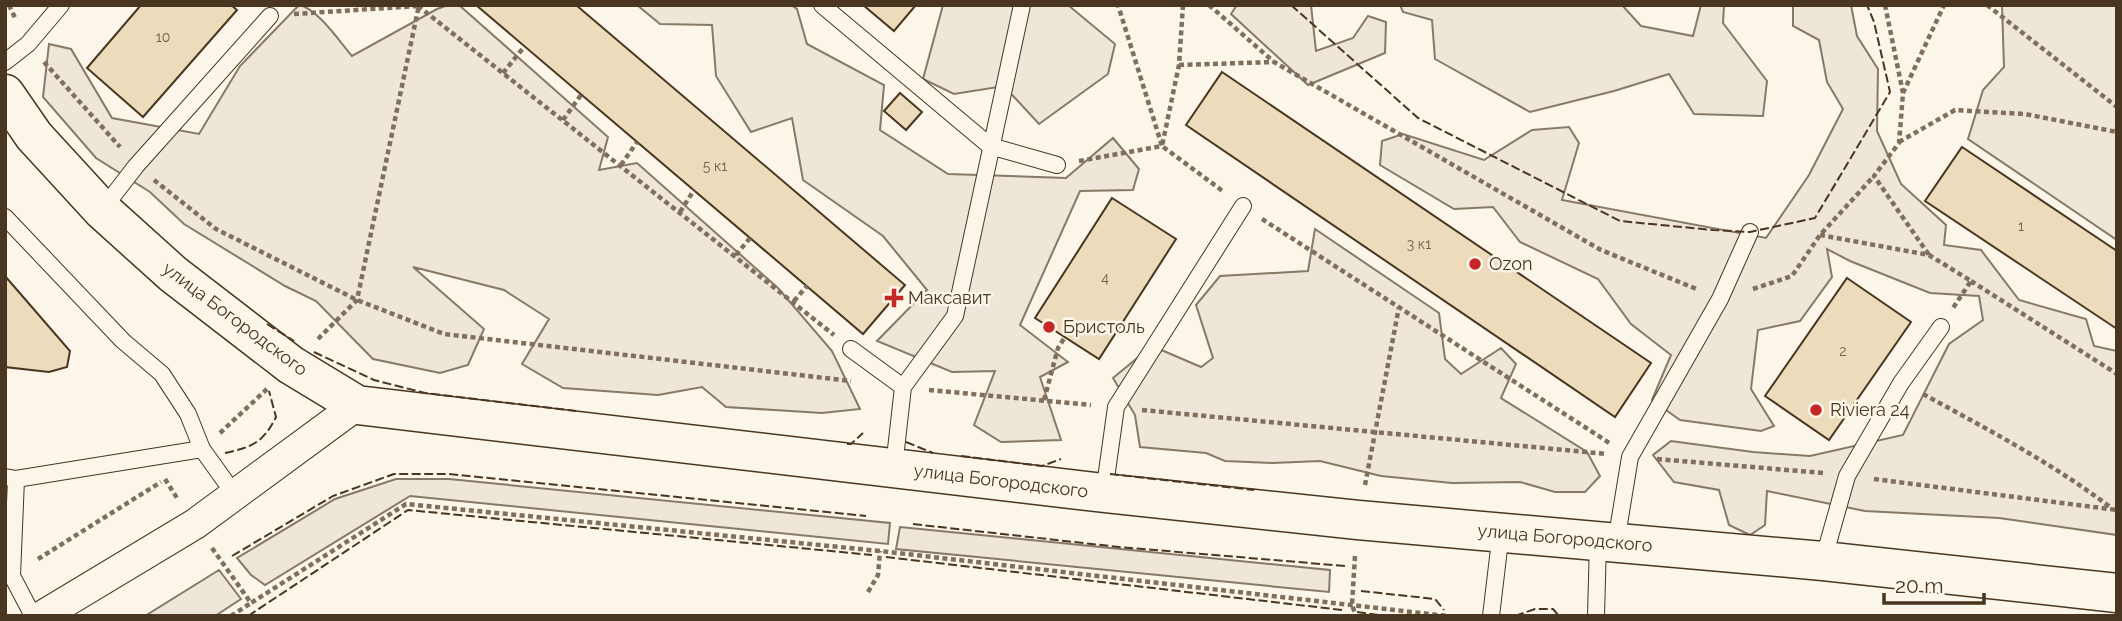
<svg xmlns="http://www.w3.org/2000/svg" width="2122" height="621" viewBox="0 0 2122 621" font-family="Raleway,sans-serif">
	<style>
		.green { fill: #ede6d9; stroke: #887966; stroke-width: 2 }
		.building { fill: #ecdcbc; stroke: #4a3520; stroke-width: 2 }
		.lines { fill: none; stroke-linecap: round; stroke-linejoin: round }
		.service-casing { stroke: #4a3520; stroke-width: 18 }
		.minor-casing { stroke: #4a3520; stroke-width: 32 }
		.tertiary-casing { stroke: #4a3520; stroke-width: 41 }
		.path { stroke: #7f6f5c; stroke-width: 4.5; stroke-dasharray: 5 3.5; stroke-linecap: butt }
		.service { stroke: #fbf6e9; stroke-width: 16 }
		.minor { stroke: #fbf6e9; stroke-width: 30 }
		.tertiary { stroke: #fbf6e9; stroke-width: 38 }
		.fence { stroke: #4a3520; stroke-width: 2; stroke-dasharray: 9 3.5; stroke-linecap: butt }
		.poi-dot { fill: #c62828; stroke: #fbf6e9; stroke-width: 2.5 }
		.labels { text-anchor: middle; stroke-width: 5; stroke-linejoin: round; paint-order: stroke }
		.number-label { font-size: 14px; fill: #725f47 }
		.poi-label { font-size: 18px; fill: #4a3520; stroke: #fbf6e9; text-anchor: start }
		.street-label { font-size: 18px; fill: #4a3520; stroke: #fbf6e9 }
	</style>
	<rect width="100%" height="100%" fill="#fbf6e9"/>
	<path class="green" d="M299 5C317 8 340 42 352 56L437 9 448 5H459L608 137 599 170 637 163 778 288 832 351 860 409 822 413 726 407 702 387 658 395 563 388 522 364 549 319 504 290 413 267 484 329 468 365 440 373 373 359 316 301 285 286 184 224 150 192 96 158 43 97 49 44 71 49 112 118 199 134 240 66Z
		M637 5H791L797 9 807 44 884 85 880 130 948 174 1066 178 1113 138 1139 169 1133 190 1080 191 1020 325 1068 362 1040 377 1061 440 1001 442 974 425 995 371 952 372 877 341 927 290 883 236 803 180 792 118 751 132 716 76 712 25 660 24Z
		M943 5H1068L1115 44 1108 74 1039 124 1004 86 954 94 923 79Z
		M1237 5H1311L1316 51 1353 38 1368 16 1386 22 1385 53 1308 85 1231 14Z
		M1400 5H1622L1641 26 1693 36 1701 5H1724L1723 23 1767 81 1763 116 1694 114 1669 74 1614 91 1530 112 1435 59 1432 20 1403 12Z
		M1793 5H1851L1857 36 1878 69 1877 131 1901 184 1946 225 1944 245 1981 250 2019 300 2086 319 2094 346 2117 351V535L1999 518 1865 511 1767 491 1765 525 1750 535 1729 525 1719 490 1674 482 1653 455 1671 441 1753 452 1810 456 1903 435 1949 344 1983 320 1979 296 1930 293 1850 261 1827 249 1832 277 1800 321 1758 330 1751 389 1774 426 1761 431 1680 420 1652 400 1671 355 1631 324 1598 279 1520 242 1493 207 1454 209 1380 165 1382 141 1403 134 1484 160 1532 130 1569 127 1579 143 1562 200 1766 238 1809 175 1843 109 1827 82 1819 40 1793 26Z
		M2002 5H2117V240L1968 139 1983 90 2004 67Z
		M1315 229 1439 313 1445 359 1461 374 1501 348 1516 364 1501 398 1587 452 1600 476 1585 492H1555L1520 482 1452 483 1381 476 1320 461 1273 463 1225 461 1206 453 1140 447 1135 415 1113 378 1152 346 1201 367 1213 358 1196 305 1220 276 1308 271Z
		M396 479H449L890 523 888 544 410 496 265 585 251 575 237 558 335 499Z
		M900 527 1330 570 1329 592 896 549Z
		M219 570 241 599 215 616H145Z"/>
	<path class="building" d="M141 5H231L237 10 143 117 87 68Z
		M476 5H576L905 285 863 334Z
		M863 5H916L894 31Z
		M1222 72 1651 363 1615 417 1186 125Z
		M900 93 922 112 906 130 884 111Z
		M1962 147 2117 251V329L1925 201Z
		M1112 198 1176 239 1099 359 1035 318Z
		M5 276 70 351 67 367 49 372 5 367Z
		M5 276 70 351 67 367 49 372 5 367Z
		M1847 278 1911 322 1829 440 1765 396Z"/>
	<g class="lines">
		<g class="service-casing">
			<path id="service" d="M822 5 990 146 1057 165
				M5 62 28 44 61 5
				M102 210 136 166 270 16
				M5 217 123 341 162 374 188 414 202 449 235 495
				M851 349 903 387
				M894 467 903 387 955 316 1022 5
				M5 477 16 479 202 449
				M16 479 12 576 33 616
				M1104 493 1116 407 1243 206
				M1616 542 1630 457 1720 299 1750 232
				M1823 561 1847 476 1901 383 1941 327
				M1491 616 1501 532
				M1596 616 1598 541"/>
		</g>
		<g class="minor-casing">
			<path id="minor" d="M42 616 195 524 357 405"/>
		</g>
		<g class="tertiary-casing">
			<path id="tertiary" d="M5 94 34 136 102 210 173 274 291 365 357 405 1104 493 1358 520 1823 561 2117 593"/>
		</g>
		<path class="path" d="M9 5 16 20
			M1183 5 1179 65 1162 146 1224 192
			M1209 5 1274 62 1601 250 1699 290
			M1885 5 1903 93 1899 143 1874 176 1929 255
			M1987 5 2117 107
			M418 6 834 335
			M294 14 418 6
			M44 62 120 147
			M1179 65 1273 62
			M503 73 524 47
			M1903 93 1944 5
			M563 120 581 95
			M1899 142 1955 110 2025 114 2117 132
			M1079 161 1162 146 1118 5
			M621 165 637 142
			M154 180 216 229 357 300 444 334 851 381
			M680 212 694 190
			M1262 219 1611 444
			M1820 235 1929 255 1971 281 1953 308
			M736 255 750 238
			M1971 281 2117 374
			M1753 289 1792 276 1820 235 1874 176
			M794 301 807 286
			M318 339 357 300 419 5
			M929 390 1091 405
			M1923 394C1987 429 2052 463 2110 507
			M1044 400 1058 348 1065 337
			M1142 410 1607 454
			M220 433 267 389
			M1657 459 1823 473
			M165 479 177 498
			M1874 479 2117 510
			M1365 485 1399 307
			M212 548 251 603 406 504 880 551 1447 616
			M1355 556 1352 605 1356 616
			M38 559 161 482
			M868 592 878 575 880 551
			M231 616 251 603"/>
		<use href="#service" class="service"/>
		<use href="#minor" class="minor"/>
		<use href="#tertiary" class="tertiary"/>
		<path class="fence" d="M1291 5 1418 118 1620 221 1713 230 1750 232 1815 218 1890 92 1874 22 1867 5
			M267 324 294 341
			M314 352 374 380 425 393 576 411
			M906 442 933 453
			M847 444H851L863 433
			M225 453C252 447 263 443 276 417L269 391
			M961 456 1042 466 1061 459
			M1110 474 1254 490
			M913 524 1119 547 1345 566
			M232 556 333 496 394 474H449L866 516
			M886 557 1342 610
			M1361 591 1435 599 1444 610
			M1357 612 1386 616
			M248 616 408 510 872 555
			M1515 616 1535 609H1553L1559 616"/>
	</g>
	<g class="poi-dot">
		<circle cx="1475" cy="264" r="7"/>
		<path d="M890.5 287.5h7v7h7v7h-7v7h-7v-7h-7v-7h7z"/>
		<circle cx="1049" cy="327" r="7"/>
		<circle cx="1816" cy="410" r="7"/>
	</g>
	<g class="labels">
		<g class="number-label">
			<text x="163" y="42">10</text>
			<text x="715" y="171">5 к1</text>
			<text x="2021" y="231">1</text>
			<text x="1419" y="249">3 к1</text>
			<text x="1105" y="283">4</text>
			<text x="1843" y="356">2</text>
		</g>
		<g class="poi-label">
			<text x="1489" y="270">Ozon</text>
			<text x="908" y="304">Максавит</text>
			<text x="1063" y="333">Бристоль</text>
			<text x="1830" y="416">Riviera 24</text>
		</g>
		<g class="street-label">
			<text transform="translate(235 319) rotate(37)" y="6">улица Богородского</text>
			<text transform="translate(1001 481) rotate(7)" y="6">улица Богородского</text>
			<text transform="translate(1565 538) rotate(5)" y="6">улица Богородского</text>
		</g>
	</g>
	<rect width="2122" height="621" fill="none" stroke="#4a3520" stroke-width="14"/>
	<path d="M1884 593v10h100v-10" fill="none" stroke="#4a3520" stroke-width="3.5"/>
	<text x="1895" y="593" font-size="21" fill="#4a3520" stroke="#fbf6e9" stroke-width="5" paint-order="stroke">20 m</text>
</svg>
